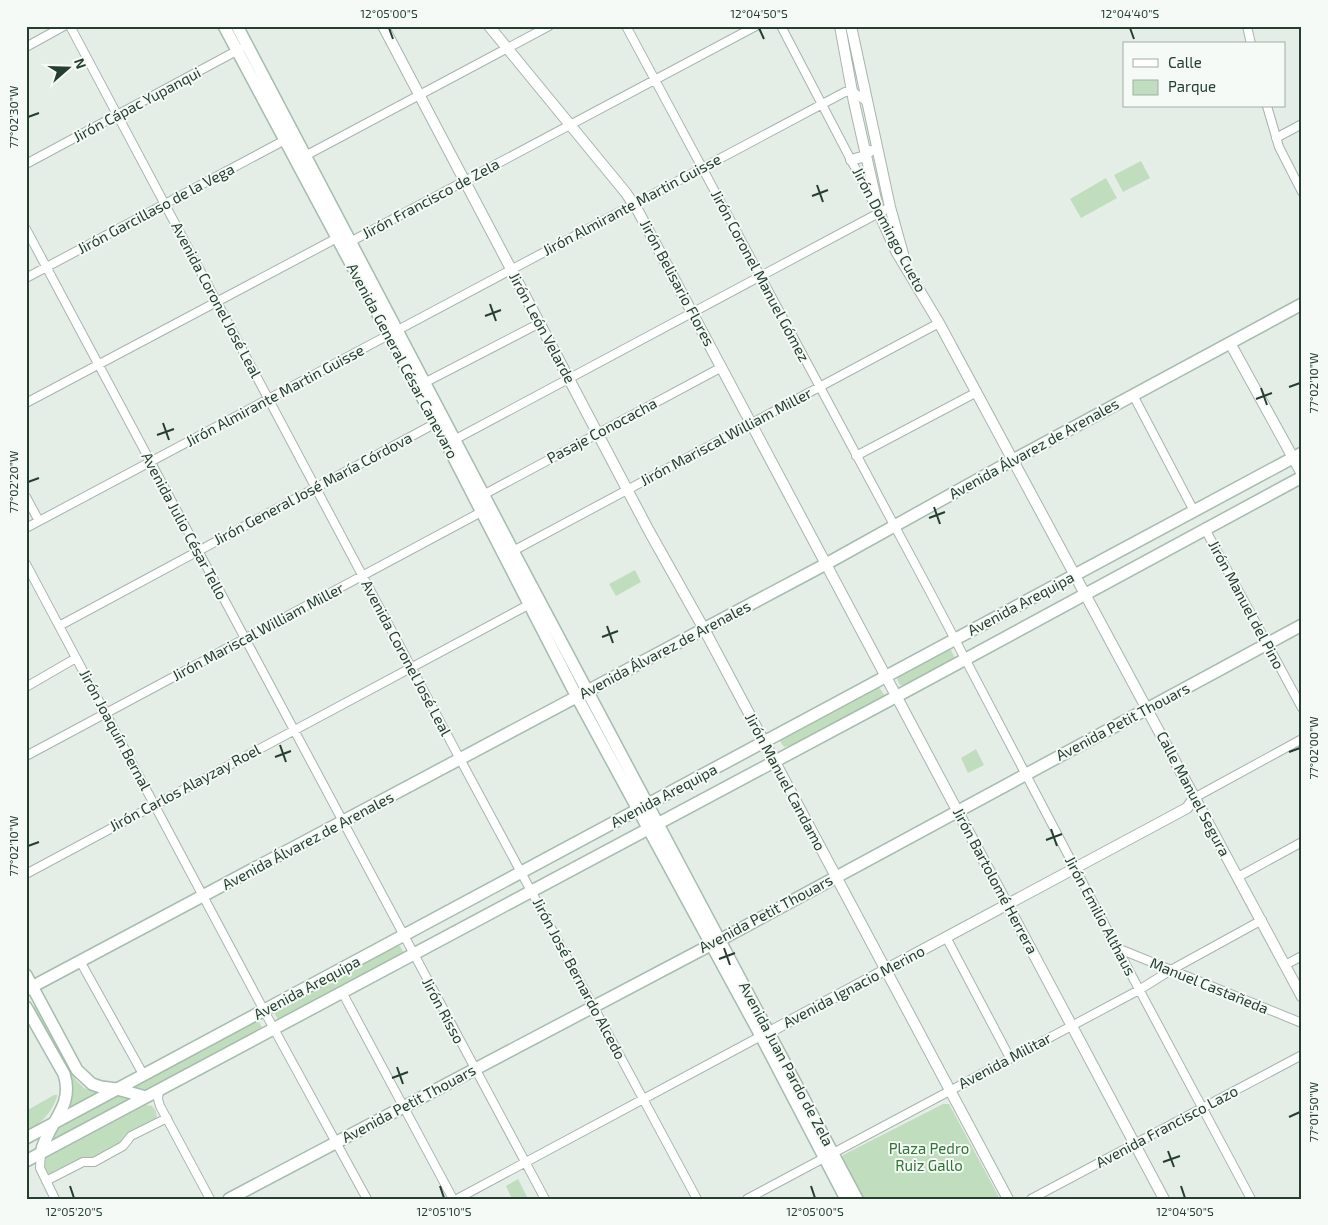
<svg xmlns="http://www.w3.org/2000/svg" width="1328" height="1225" viewBox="0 0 1328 1225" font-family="'Exo 2',sans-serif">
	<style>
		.green { fill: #c0debe }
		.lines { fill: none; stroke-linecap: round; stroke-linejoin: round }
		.minor-casing { stroke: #a7b5ac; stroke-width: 10 }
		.tertiary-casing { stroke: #a7b5ac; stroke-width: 12 }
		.secondary-casing { stroke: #a6bcad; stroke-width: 14 }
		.minor { stroke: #fff; stroke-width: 8 }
		.tertiary { stroke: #fff; stroke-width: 10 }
		.secondary { stroke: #fff; stroke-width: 11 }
		.ticks { fill: none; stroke: #243f2f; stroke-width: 2 }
		.labels { text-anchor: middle; stroke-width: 4; stroke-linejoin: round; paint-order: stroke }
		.street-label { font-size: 15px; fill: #243f2f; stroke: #f5faf6 }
		.park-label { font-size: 15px; fill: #2f7533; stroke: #f5faf6 }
		.neatline { fill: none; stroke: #243f2f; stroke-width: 2 }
		.ticks-label { font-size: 12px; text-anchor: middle; fill: #243f2f }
	</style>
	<rect width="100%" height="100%" fill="#e5ede7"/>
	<path class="green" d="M1141 161 1150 178 1123 192 1114 175Z
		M1106 178 1117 198 1081 218 1070 199Z
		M635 570 641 582 616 596 609 584Z
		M947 650H951L955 658 950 662 904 685H900L897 679 899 676Z
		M879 687 885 696 793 745 784 747 780 741 784 737Z
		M976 749 984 765 968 773 961 758Z
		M396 946H400L404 953 281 1020 278 1019 274 1013 276 1010Z
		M37 1005 76 1080 84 1088 98 1093 69 1108 70 1099 32 1008Z
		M254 1021 259 1022 262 1027 259 1032 145 1094 130 1088 146 1078Z
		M54 1095H57V1097C52 1111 44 1121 31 1129L26 1126V1111Z
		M114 1095 134 1101 50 1146 58 1129Z
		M943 1104H949L1000 1199H862L841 1161 843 1155Z
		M146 1105 152 1106 156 1111 157 1117 154 1122 127 1134 122 1143 95 1159 51 1175 47 1174 43 1165 45 1159Z
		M518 1179 528 1199H512L506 1186Z"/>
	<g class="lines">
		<g class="minor-casing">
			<path id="minor" d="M70 26 460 759 697 1199
				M626 26 929 590 1117 948 1251 1199
				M781 26 874 204
				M1247 26 1251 44
				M26 47 64 26
				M1267 106 1279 147 1302 192
				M1276 138 1302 124
				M305 156 549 26
				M26 164 240 49
				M26 229 545 1199
				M26 278 285 140
				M424 383 540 323
				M1133 395 1194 511
				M26 403 337 238 350 242 756 26
				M454 440 890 207
				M856 456 977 392
				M483 495 722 367
				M26 497 39 521
				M26 528 845 92 852 91 867 102
				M1205 529 1302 708
				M513 551 939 323
				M26 564 268 1018 367 1199
				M59 626 436 423
				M26 687 76 658
				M26 756 485 510
				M1194 798 1302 739
				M26 874 530 604
				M1238 877 1302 842
				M946 937 1010 1058
				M1117 948 1302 1023
				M80 961 143 1074
				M1285 965 1302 956
				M342 992 453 1199
				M159 1090 158 1099 160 1106 210 1199
				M41 1153 40 1168 55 1199
				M46 1181 83 1162H94L123 1146 131 1136 167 1118
				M457 1199 761 1036
				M747 1199 1139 990 1171 970 1262 920
				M1031 1199 1302 1055"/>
		</g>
		<g class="tertiary-casing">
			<path id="tertiary" d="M383 26 649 531 704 629 1008 1199
				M489 26 626 193 638 211 1164 1199
				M840 26 854 102 879 213 897 253 939 323 1302 997
				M851 26 890 207 903 254
				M851 160 862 157 870 151
				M1230 343 1302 474
				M762 1036 1187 808 1194 798"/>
		</g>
		<g class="secondary-casing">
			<path id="secondary" d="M224 26 436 423 577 697 761 1036 846 1199
				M237 26 513 551 857 1199
				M26 975 77 1070 92 1084 101 1087 117 1089 146 1097
				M26 990 826 564 1013 460 1302 304
				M26 1007 64 1074C75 1107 47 1123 41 1153
				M26 1138 1302 453
				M26 1161 901 694 1302 477
				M229 1199 720 940 1302 625"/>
		</g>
		<use href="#minor" class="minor"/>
		<use href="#tertiary" class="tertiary"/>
		<use href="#secondary" class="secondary"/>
	</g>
	<path class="ticks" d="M389 28 393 39M759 28 764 39M1130 28 1134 39M28 117 39 113M817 185 823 202M812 196 828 190M490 304 496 321M485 316 501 310M1289 387 1300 383M1261 388 1267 405M1256 399 1272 393M163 423 169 440M157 435 174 429M28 482 39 478M934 507 940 524M929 518 945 512M607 626 613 643M602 637 618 631M280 745 286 762M1289 752 1300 748M275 757 291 751M1051 829 1057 846M1046 840 1062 834M28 846 39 842M724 948 730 965M719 959 735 953M397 1067 403 1084M392 1078 408 1072M1289 1117 1300 1112M1168 1151 1174 1167M1163 1162 1180 1156M70 1186 74 1198M440 1186 444 1198M811 1186 815 1198M1181 1186 1185 1198"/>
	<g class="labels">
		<g class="street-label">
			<text transform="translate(137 105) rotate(-28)" y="5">Jirón Cápac Yupanqui</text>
			<text transform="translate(431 199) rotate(-28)" y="5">Jirón Francisco de Zela</text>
			<text transform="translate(632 205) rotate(-28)" y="5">Jirón Almirante Martin Guisse</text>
			<text transform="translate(156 209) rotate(-28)" y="5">Jirón Garcillaso de la Vega</text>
			<text transform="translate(889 230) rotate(62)" y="5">Jirón Domingo Cueto</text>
			<text transform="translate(760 276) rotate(62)" y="5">Jirón Coronel Manuel Gómez</text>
			<text transform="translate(677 283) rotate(62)" y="5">Jirón Belisario Flores</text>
			<text transform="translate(216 300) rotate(62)" y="5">Avenida Coronel José Leal</text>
			<text transform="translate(542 328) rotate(62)" y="5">Jirón León Velarde</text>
			<text transform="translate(402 361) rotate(62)" y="5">Avenida General César Canevaro</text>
			<text transform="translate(275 396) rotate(-28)" y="5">Jirón Almirante Martin Guisse</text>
			<text transform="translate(602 431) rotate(-28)" y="5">Pasaje Conocacha</text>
			<text transform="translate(726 437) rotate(-28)" y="5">Jirón Mariscal William Miller</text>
			<text transform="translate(1034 449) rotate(-29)" y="5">Avenida Álvarez de Arenales</text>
			<text transform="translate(313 489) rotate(-28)" y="5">Jirón General José María Córdova</text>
			<text transform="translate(184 526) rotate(62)" y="5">Avenida Julio César Tello</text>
			<text transform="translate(1021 604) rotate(-28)" y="5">Avenida Arequipa</text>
			<text transform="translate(1246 605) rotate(62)" y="5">Jirón Manuel del Pino</text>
			<text transform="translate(258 632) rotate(-28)" y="5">Jirón Mariscal William Miller</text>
			<text transform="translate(665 650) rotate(-28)" y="5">Avenida Álvarez de Arenales</text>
			<text transform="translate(406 658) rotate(62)" y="5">Avenida Coronel José Leal</text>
			<text transform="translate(1123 722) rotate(-28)" y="5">Avenida Petit Thouars</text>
			<text transform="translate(115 730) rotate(62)" y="5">Jirón Joaquín Bernal</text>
			<text transform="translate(785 782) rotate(62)" y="5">Jirón Manuel Candamo</text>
			<text transform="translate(185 788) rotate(-28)" y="5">Jirón Carlos Alayzay Roel</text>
			<text transform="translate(1193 794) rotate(62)" y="5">Calle Manuel Segura</text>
			<text transform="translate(664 796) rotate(-28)" y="5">Avenida Arequipa</text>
			<text transform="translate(308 841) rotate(-28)" y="5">Avenida Álvarez de Arenales</text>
			<text transform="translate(995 881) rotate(62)" y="5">Jirón Bartolomé Herrera</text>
			<text transform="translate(766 914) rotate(-28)" y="5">Avenida Petit Thouars</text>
			<text transform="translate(1100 916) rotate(62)" y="5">Jirón Emilio Althaus</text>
			<text transform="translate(579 979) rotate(62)" y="5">Jirón José Bernardo Alcedo</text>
			<text transform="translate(1209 986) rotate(22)" y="5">Manuel Castañeda</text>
			<text transform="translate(854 987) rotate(-28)" y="5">Avenida Ignacio Merino</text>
			<text transform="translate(307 988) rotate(-28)" y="5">Avenida Arequipa</text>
			<text transform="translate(443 1011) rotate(62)" y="5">Jirón Risso</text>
			<text transform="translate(1005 1061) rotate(-28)" y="5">Avenida Militar</text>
			<text transform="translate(786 1064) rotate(62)" y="5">Avenida Juan Pardo de Zela</text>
			<text transform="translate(409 1104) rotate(-28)" y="5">Avenida Petit Thouars</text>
			<text transform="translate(1167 1127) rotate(-28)" y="5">Avenida Francisco Lazo</text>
		</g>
		<g class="park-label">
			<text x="929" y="1154">Plaza Pedro<tspan x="929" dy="17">Ruiz Gallo</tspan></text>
		</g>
	</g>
	<rect width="1328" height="1225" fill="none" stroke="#f5faf6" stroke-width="55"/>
	<rect x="1123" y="42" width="162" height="65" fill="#f5faf6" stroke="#a1afa6"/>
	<rect x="1133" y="59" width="25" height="8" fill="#ffffff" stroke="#a1afa6"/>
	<text x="1168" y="68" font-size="15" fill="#243f2f">Calle</text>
	<rect x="1133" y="80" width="25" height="15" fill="#c0debe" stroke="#a1afa6"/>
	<text x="1168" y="92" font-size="15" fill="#243f2f">Parque</text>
	<g transform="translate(68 68) rotate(70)" stroke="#f5faf6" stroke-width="4" paint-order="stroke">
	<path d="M0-4L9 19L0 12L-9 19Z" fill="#243f2f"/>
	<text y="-8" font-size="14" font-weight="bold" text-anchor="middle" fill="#243f2f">N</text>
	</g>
	<rect x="28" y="28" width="1272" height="1170" class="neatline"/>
	<g class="ticks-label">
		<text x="389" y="18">12°05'00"S</text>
		<text x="759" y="18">12°04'50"S</text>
		<text x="1130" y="18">12°04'40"S</text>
		<text transform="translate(14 117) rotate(-90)" y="4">77°02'30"W</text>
		<text transform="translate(1314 383) rotate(-90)" y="4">77°02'10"W</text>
		<text transform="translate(14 482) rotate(-90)" y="4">77°02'20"W</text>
		<text transform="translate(1314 748) rotate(-90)" y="4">77°02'00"W</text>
		<text transform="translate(14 846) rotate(-90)" y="4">77°02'10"W</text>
		<text transform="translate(1314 1112) rotate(-90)" y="4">77°01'50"W</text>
		<text x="74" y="1216">12°05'20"S</text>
		<text x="444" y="1216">12°05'10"S</text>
		<text x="815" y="1216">12°05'00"S</text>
		<text x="1185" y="1216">12°04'50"S</text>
	</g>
</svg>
